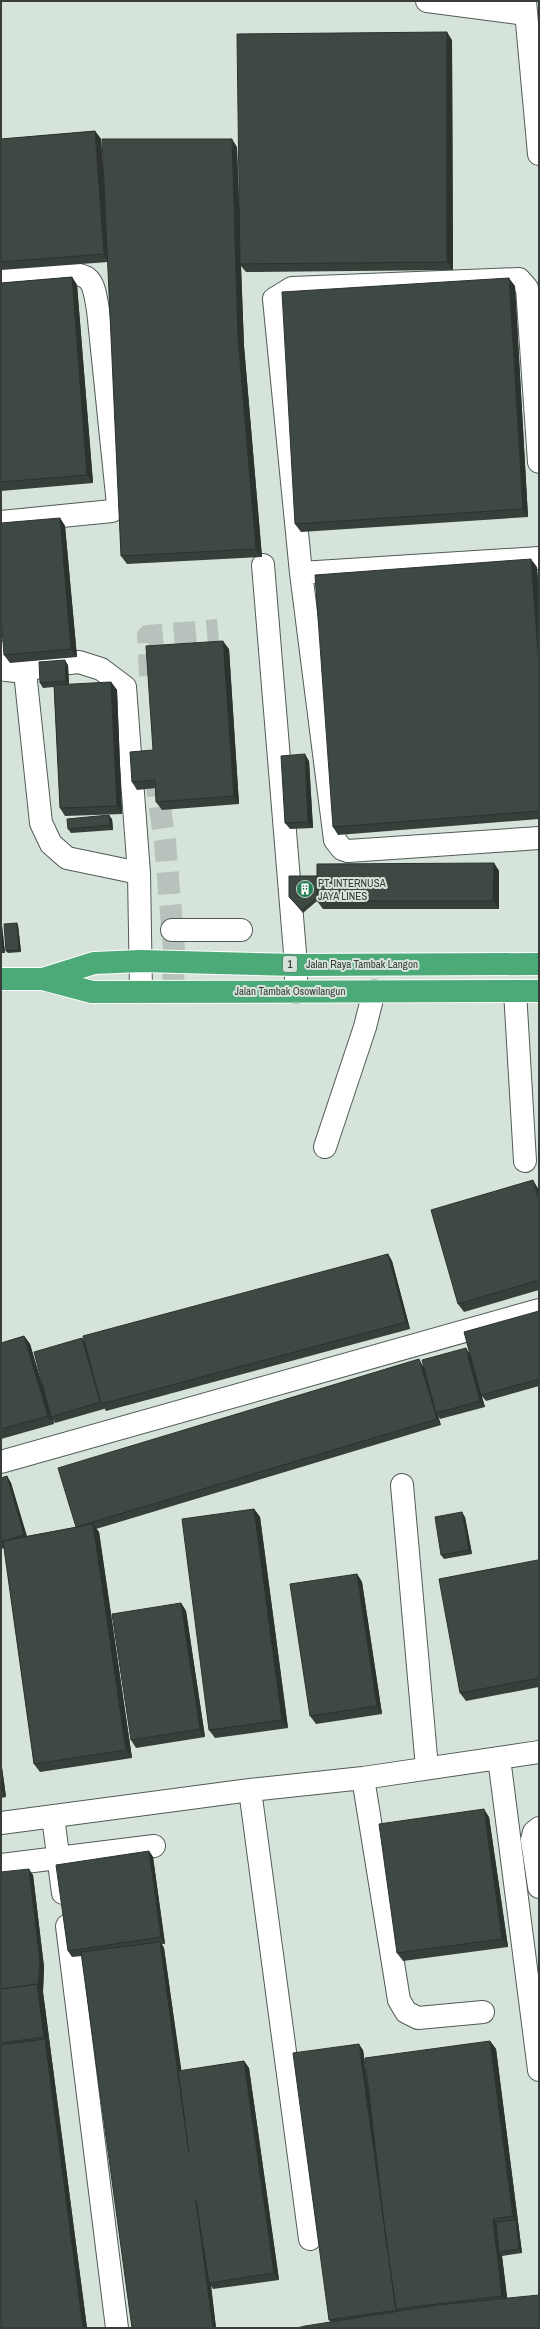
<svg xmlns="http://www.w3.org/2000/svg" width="540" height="2329" viewBox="0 0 540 2329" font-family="'Archivo Narrow',sans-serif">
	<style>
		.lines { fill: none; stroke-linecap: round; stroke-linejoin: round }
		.minor-tunnel { stroke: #b6c2bb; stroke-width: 22; stroke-dasharray: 22 11; stroke-linecap: butt }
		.minor-casing { stroke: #505b54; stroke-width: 24 }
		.highway-casing { stroke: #fff; stroke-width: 24 }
		.minor { stroke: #fff; stroke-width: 22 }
		.highway { stroke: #4ca978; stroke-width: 22 }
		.wall { fill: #363f3a }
		.shaded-wall { fill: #2c332f }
		.building { fill: #3f4943; stroke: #2c332f }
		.labels { text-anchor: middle; stroke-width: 4; stroke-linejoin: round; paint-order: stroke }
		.shield { fill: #d6e3db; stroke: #676f6a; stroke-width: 1 }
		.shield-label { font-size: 10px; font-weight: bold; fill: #383d3a }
		.poi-label { font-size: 11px; fill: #383d3a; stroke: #d6e3db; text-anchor: start }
		.street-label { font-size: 11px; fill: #383d3a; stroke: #d6e3db }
	</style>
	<rect width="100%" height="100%" fill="#d6e3db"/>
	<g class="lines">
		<path class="minor-tunnel" d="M150 676 148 636 218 630
			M155 774 165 842 174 949 173 992"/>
		<g class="minor-casing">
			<path id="minor" d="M427 1 526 14
				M525 1 539 154
				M1 276C21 275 72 268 87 278 95 284 96 300 98 310L118 505 112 511 1 522
				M539 558 301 573 335 840 342 849 348 851 539 838
				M263 565 296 965V992
				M301 573 274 299 292 288 519 279 527 288 539 462
				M1 652 6 670 25 672 40 666 79 662 101 669 125 687 139 873 67 858 51 844 41 823 25 672
				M139 873 141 992
				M172 930H241
				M515 991 525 1161
				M325 1147 365 1027 374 991
				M1 1462 539 1310
				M402 1485 427 1768
				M499 1758 539 2070
				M363 1778 399 2000 406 2012 418 2018 483 2012
				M250 1790 310 2239
				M53 1817 63 1893
				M1 1823 250 1790 363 1778 539 1752
				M539 1828 534 1832 532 1840 539 1887
				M1 1865 154 1846
				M67 1926 117 2328"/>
		</g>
		<g class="highway-casing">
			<path id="highway" d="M1 979H43L92 992 539 991
				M43 979 94 963 141 961 296 965 539 964"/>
		</g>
		<use href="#minor" class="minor"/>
		<use href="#highway" class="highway"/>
	</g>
	<path class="wall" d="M452 40 453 270 246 272 241 266 244 346 262 557 127 564 121 556 108 262 1 270V139L95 131 101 139 104 184 237 147 239 207Z
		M72 277 77 285 93 483 1 491V283Z
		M515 286 528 517 301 532 295 524Z
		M60 518 65 526 77 657 10 663 4 655Z
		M537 567 539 595V819L338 835 333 827Z
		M229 649 239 804 162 810 156 802V788L137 790 132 782Z
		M68 665 69 685 111 682 117 690 122 814 65 816 60 808 54 687 43 688 40 683Z
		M309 761 313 828 290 829 285 823Z
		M112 819 113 830 71 833 68 829Z
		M494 863 499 871V909H323L317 901 303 913 289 897 317 876Z
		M1 916 5 953H1Z
		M18 925 21 952 8 953 6 951Z
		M539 1188V1290L464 1312 458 1304Z
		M388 1254 392 1261 410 1329 106 1411 104 1408V1409L55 1423 53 1420 54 1424 1 1439V1343L24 1336 30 1344 42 1386 85 1341Z
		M539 1311V1386L486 1401 481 1395 485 1407 440 1419 438 1416 441 1425 96 1529 99 1532 132 1758 40 1772 34 1764 4 1548 1 1549V1478L7 1476 11 1483 27 1536 76 1527 424 1366 470 1354Z
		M254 1509 260 1517 288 1728 215 1738 209 1730Z
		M465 1517 472 1554 444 1559 441 1555Z
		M538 1560 539 1561V1687L466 1701 460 1693Z
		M357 1574 362 1582 382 1714 316 1724 310 1716Z
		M181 1603 186 1611 205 1737 136 1748 131 1740Z
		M1 1760 6 1797 1 1798Z
		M489 1817 508 1947 403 1961 397 1953Z
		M149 1851 153 1857 165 1944H162L164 1948 181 2071 244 2061 249 2068 279 2280 213 2289 211 2286 216 2328 82 1956 72 1957 68 1951Z
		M1 1872 33 1875 44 1967 43 1992 87 2328H1Z
		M490 2041 496 2049 522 2253 502 2256 507 2299 331 2322 329 2320 363 2050 368 2085Z"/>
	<path class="shaded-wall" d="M447 32 452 40 453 270 447 262Z
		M95 131 101 139 110 262 104 254Z
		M232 139 237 147 241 264H240L241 266 244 346 262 557 256 549 238 338Z
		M72 277 77 285 93 483 87 475Z
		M509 278 515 286 528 517 523 509Z
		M60 518 65 526 77 657 71 649Z
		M531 559 537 567 539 595V665Z
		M223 641 229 649 239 804 234 796Z
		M65 660 68 665 69 686 66 681Z
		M111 682 117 690 122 814 117 806Z
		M305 754 309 761 313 828 308 822Z
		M109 815 112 819 113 830 110 825Z
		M494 863 499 871V909L493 901Z
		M1 916V917L5 953 2 948 1 941Z
		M17 923 18 925 21 952 19 950Z
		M533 1180 539 1190V1201Z
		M388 1254 392 1261 410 1329 406 1322Z
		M24 1336 30 1344 52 1416 51 1417 53 1420 54 1424 48 1416Z
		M82 1338 87 1344 101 1404 104 1409 100 1402Z
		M466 1348 470 1354 485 1407 480 1401Z
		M419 1359 423 1366 436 1413 438 1416 441 1425 437 1419Z
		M7 1476 11 1483 28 1541 24 1535Z
		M254 1509 260 1517 288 1728 282 1720Z
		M462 1512 465 1517 472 1554 469 1550Z
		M93 1524 99 1532 132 1758 126 1750Z
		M357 1574 362 1582 382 1714 377 1706Z
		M181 1603 186 1611 205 1737 200 1729Z
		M1 1760 6 1797 2 1791 1 1784Z
		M484 1809 489 1817 508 1947 502 1939Z
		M149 1851 153 1857 165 1944 161 1937Z
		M29 1869 33 1875 44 1967 43 1992 87 2328H83L45 2039 44 2037 37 1984Z
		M160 1942 164 1948 194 2159 189 2153Z
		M490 2041 496 2049 522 2253 519 2249 516 2220 513 2216Z
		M359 2044 363 2050 399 2309H396L400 2315V2316L396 2310Z
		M244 2061 249 2068 279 2280 274 2273Z
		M196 2200 209 2283 211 2286 216 2328H213Z
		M493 2219 499 2227V2252L502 2256 508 2304 502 2296Z"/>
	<path class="building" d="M447 32V262L240 264 237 34Z
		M95 131 104 254 1 262V139Z
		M102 139H232L238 338 256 549 121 556Z
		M72 277 87 475 1 482V283Z
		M509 278 523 509 295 524 282 292Z
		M60 518 71 649 4 655 1 616V523Z
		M531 559 539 665V811L333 827 315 575Z
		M223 641 234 796 156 802 155 780 132 782 130 752 153 750 146 646Z
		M65 660 66 681 40 683 39 662Z
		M111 682 117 806 60 808 54 685Z
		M305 754 308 822 285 823 281 756Z
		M109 815 110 825 68 829 67 819Z
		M494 863 493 901H317V864Z
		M289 876H317V898L302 910 289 897Z
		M17 923 19 950 6 951 4 924Z
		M533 1180 539 1201V1280L458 1304 431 1210Z
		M388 1254 406 1322 101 1404 83 1336Z
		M539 1311V1379L481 1395 464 1332Z
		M24 1336 48 1416 1 1429V1343Z
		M82 1338 100 1402 51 1417 34 1352Z
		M466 1348 480 1401 436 1413 422 1360Z
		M419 1359 437 1419 76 1527 58 1468Z
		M7 1476 24 1535 1 1542V1478Z
		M254 1509 282 1720 209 1730 182 1519Z
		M462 1512 469 1550 441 1555 435 1517Z
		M93 1524 126 1750 34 1764 3 1541Z
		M538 1560 539 1563V1678L460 1693 439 1579Z
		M357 1574 377 1706 310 1716 290 1584Z
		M181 1603 200 1729 131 1740 112 1614Z
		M484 1809 502 1939 397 1953 379 1824Z
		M149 1851 161 1937 68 1951 56 1865Z
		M29 1869 40 1961 38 1986 37 1984 1 1989V1872Z
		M160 1942 189 2153 178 2071 244 2061 274 2273 209 2283 196 2200 213 2328H132L81 1952Z
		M37 1984 44 2037 1 2043V1989Z
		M45 2039 83 2328H1V2045Z
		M490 2041 513 2216 493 2219 502 2296 396 2309 385 2232 365 2058Z
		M359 2044 396 2310 329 2320 293 2053Z
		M516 2220 519 2249 499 2252 496 2222Z
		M539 2295V2328H297L305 2326 438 2305Z"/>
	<defs>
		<g id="building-disc" transform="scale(0.9)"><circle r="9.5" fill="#267f54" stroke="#d6e3db"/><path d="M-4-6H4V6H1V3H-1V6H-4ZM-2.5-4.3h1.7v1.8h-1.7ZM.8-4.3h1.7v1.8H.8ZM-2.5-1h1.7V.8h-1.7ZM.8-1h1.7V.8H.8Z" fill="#fff"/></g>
	</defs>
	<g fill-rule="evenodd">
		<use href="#building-disc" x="305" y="889"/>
	</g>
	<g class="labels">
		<rect class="shield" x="283" y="956" width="14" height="16" rx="3"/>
		<g class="shield-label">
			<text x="290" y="968">1</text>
		</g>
		<g class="poi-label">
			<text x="318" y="887">PT. INTERNUSA<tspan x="318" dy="13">JAYA LINES</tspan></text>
		</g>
		<g class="street-label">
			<text x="362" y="968">Jalan Raya Tambak Langon</text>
			<text x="290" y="995">Jalan Tambak Osowilangun</text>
		</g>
	</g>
	<rect width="540" height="2329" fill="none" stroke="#383d3a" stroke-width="4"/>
</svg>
